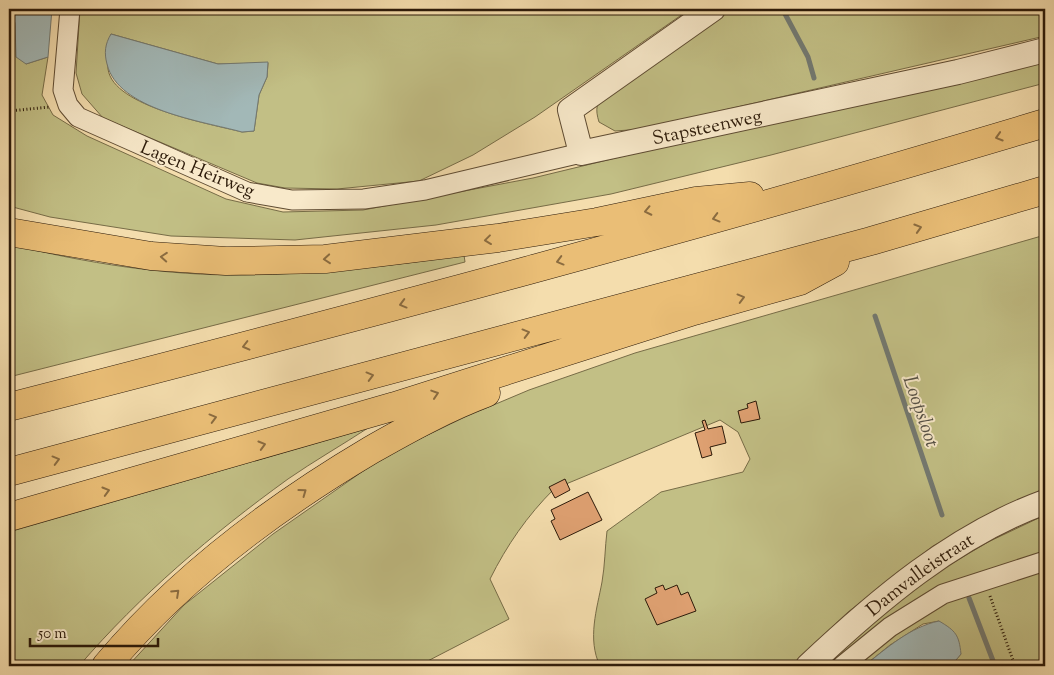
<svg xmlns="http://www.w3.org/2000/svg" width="1054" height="675" viewBox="0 0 1054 675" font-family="'Sorts Mill Goudy',serif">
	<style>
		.green { fill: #c2bf85; stroke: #776c47; fill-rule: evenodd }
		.water { fill: #a2b8b7; stroke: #737971 }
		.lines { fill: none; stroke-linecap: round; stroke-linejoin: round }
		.stream { stroke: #737971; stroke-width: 5 }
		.building { fill: #dea071; stroke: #2c1a09 }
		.minor-casing { stroke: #5e4b32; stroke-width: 21 }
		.tertiary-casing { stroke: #5e4b32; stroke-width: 26 }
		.motorway-casing { stroke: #2c1a09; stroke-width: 29 }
		.path { stroke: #2c1a09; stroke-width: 3; stroke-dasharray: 1 2.5; stroke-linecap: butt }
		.minor { stroke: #f8e9ca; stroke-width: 19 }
		.tertiary { stroke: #f8e9ca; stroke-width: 24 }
		.motorway { stroke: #eabe76; stroke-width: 28 }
		.oneway { stroke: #8b6c40 }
		.labels { text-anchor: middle; stroke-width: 4; stroke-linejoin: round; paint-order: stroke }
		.street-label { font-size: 19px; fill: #2c1a09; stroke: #f8e9ca }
		.water-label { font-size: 20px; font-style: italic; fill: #555146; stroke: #f8e9ca }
	</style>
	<rect width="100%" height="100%" fill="#f4ddad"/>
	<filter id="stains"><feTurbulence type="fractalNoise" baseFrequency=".004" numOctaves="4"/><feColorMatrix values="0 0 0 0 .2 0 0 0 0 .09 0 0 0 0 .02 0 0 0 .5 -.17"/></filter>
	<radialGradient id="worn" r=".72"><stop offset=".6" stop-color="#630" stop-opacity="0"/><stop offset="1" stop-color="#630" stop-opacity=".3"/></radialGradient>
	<path class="green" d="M80 9H690L535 117 473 155 419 181 337 189 285 188 257 183 103 118 82 94 76 73ZM111 34 218 64 268 63 267 77 259 95 254 131 242 132C211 124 113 107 108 69 107 58 110 45 111 34Z
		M732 9H1045V36L642 129 615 131 599 122C595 109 596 102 606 93Z
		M9 12C15 18 22 53 26 64L48 57 42 95 53 115 87 136 226 199 283 212 363 210 533 178 731 130 1045 58V83L771 155 611 194 436 225 295 240 171 236 50 217 9 206Z
		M1045 235V489L933 546 848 612 791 666H600C587 639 597 609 602 582 605 565 605 547 607 531L661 492 743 472 750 459 738 432 720 420 554 489C527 516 507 545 490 579L509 619 418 666H128L184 605 273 534 386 455 465 417 529 390 635 353Z
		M9 244C85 263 167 276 245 275 319 274 392 266 464 255L465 262 9 377Z
		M368 428C342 445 314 461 288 479 212 534 140 595 79 666H9V532Z
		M1045 515V555L942 591 836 666H820L924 580 988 542Z
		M1045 567V666H951L961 654 939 621 923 624 890 645 864 666H849L933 605Z"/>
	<path class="water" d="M9 9H52L48 57 26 64 16 57 15 23Z
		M111 34 218 64 268 62 267 77 259 95 254 131 242 132C202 121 118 110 107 64 104 53 105 44 111 34Z
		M939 621C956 631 959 635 961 654L951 666H864C887 648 910 627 939 621Z"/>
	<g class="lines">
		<path class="stream" d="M784 12 808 57 814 78
			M875 316 942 515
			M969 598 995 666"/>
	</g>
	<path class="building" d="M756 401 760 419 741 423 738 411 748 408 747 404Z
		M705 420 708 429 722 426 726 443 710 447 712 455 702 458 695 433 705 430 702 421Z
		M565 479 570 490 555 498 549 487Z
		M588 492 602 520 560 540 551 521 555 519 551 510Z
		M663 585 665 590 677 585 681 595 688 592 696 611 657 625 645 599 657 593 655 588Z"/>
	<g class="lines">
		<g class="minor-casing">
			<path id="minor" d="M70 9 63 90 68 105 78 117 247 192 292 200 364 199 425 190 581 153
				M842 666 890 627 943 594 1045 561"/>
		</g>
		<g class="tertiary-casing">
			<g id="tertiary">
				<path id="s1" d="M713 9 570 110 581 153 958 72 1045 50"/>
				<path id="s2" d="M808 666C877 601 954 535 1045 502"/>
			</g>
		</g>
		<g class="motorway-casing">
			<path id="motorway" d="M9 232 151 256 226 261 325 259 498 238 597 222 696 201 750 196
				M9 407C356 318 702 226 1045 123
				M9 472 871 241 1045 190
				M9 517 395 406 694 311 800 281 835 262
				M106 666C179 578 273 508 371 450 408 429 446 408 486 393"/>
		</g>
		<path class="path" d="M9 111 50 107
			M990 596 1015 666"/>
		<use href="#minor" class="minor"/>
		<use href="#tertiary" class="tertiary"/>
		<use href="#motorway" class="motorway"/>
	</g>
	<defs><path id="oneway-chevron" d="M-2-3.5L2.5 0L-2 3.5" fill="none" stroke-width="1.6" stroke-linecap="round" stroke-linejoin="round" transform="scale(1.25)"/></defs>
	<g class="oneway">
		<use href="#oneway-chevron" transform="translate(999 137) rotate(163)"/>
		<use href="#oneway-chevron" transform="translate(648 211) rotate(168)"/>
		<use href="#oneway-chevron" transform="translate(716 218) rotate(165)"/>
		<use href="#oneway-chevron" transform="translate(918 228) rotate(-17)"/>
		<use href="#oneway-chevron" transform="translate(488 240) rotate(173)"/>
		<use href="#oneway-chevron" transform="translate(164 257) rotate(-176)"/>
		<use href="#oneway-chevron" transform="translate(327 259) rotate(175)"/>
		<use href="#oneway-chevron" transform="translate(560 261) rotate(165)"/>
		<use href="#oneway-chevron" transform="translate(741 298) rotate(-15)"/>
		<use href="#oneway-chevron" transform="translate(403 304) rotate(165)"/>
		<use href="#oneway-chevron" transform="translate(526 333) rotate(-15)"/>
		<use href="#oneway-chevron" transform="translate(246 346) rotate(166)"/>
		<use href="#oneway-chevron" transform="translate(370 376) rotate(-15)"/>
		<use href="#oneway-chevron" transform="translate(435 394) rotate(-18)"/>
		<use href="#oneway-chevron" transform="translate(213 418) rotate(-15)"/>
		<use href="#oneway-chevron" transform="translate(262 445) rotate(-16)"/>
		<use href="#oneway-chevron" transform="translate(56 460) rotate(-15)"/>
		<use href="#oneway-chevron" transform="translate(106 491) rotate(-16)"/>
		<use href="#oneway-chevron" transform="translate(303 492) rotate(-36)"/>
		<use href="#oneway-chevron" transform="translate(176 593) rotate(-43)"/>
	</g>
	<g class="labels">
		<g class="street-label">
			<text dy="7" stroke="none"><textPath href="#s1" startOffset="348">Stapsteenweg</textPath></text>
			<text transform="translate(198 168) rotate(22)" y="7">Lagen Heirweg</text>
			<text dy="7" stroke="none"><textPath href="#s2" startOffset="145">Damvalleistraat</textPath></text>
		</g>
		<g class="water-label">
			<text transform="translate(922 411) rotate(71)" y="7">Loopsloot</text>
		</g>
	</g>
	<rect width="1054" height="675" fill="none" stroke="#f4ddad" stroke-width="30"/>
	<rect x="10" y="10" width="1034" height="655" fill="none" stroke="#2c1a09" stroke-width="2.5"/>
	<rect x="15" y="15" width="1024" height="645" fill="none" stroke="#2c1a09"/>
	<path d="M30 638v8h128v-8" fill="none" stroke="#2c1a09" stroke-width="2.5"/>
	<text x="38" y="638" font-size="15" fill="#2c1a09" stroke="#f8e9ca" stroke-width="4" paint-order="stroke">50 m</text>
	<rect width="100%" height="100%" filter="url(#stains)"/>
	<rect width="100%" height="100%" fill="url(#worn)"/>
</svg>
